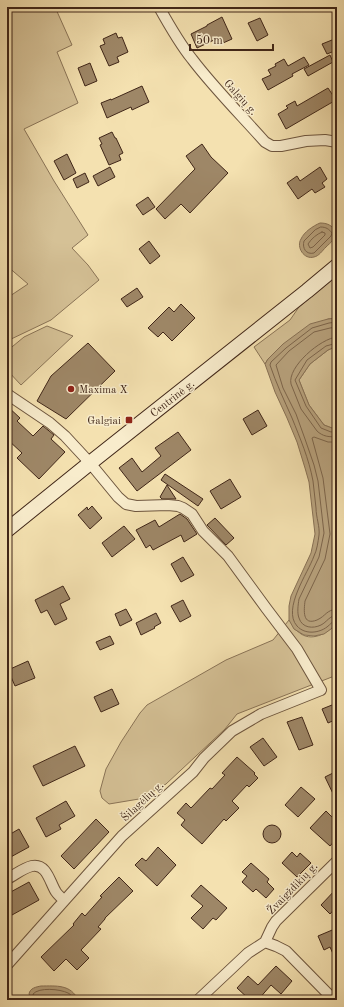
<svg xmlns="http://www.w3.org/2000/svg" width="344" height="1007" viewBox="0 0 344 1007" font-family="'Old Standard TT',serif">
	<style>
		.green { fill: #d5c196; stroke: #8a7457 }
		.water { fill: #b7a17c; stroke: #877054 }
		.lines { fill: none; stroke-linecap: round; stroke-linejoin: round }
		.shore { stroke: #7c644a; stroke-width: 1 }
		.building { fill: #9e8767; stroke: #402618 }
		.minor-casing { stroke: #6d553e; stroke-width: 12 }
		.secondary-casing { stroke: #402618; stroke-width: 16 }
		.minor { stroke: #f8eccc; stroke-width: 10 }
		.secondary { stroke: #f8eccc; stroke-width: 14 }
		.poi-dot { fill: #8f2418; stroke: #f8eccc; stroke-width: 1.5 }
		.labels { text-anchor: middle; stroke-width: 3; stroke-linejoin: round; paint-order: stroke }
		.street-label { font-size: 11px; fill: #402618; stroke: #f8eccc }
		.poi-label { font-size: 11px; fill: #402618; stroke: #f8eccc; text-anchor: start }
	</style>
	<rect width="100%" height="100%" fill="#f4e1b0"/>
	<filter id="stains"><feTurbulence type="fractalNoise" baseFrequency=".005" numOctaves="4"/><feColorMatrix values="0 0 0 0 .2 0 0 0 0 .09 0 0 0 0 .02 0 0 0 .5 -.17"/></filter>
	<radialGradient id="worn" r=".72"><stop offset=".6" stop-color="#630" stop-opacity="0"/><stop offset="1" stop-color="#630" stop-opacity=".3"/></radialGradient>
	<path class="green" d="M7 7H55L72 45 57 52 78 103 24 129 54 181 88 235 72 248 88 265 99 280 51 320 7 341V298L28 284 7 266Z
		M337 275V318L328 319 268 359 265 364 254 347 290 320 299 307Z
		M47 326 73 336 21 385 7 370V351L24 337Z
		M337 346V427L332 428 324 425 309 405 299 380 310 364 328 350Z
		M289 620C291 622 292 625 294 628 295 630 299 632 301 634 314 642 329 632 337 622V675L237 714 225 729 166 784 154 791 139 799 109 804 102 798 100 791 106 769 121 742 140 713 147 705 226 660 273 640Z"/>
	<path class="water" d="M320 223C327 223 332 225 336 232 336 239 331 242 326 247 322 251 319 256 314 257 304 260 296 247 301 239 304 232 313 226 320 223Z
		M337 318V346L328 350 310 364 299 380 309 405 324 425 332 428 337 427V622L331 629 324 634 314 636 304 635 294 629 289 620V606L291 596 311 553 315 534 309 482 305 468 297 442 287 418 275 392 265 364 268 359 283 344 310 324 328 319Z
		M41 986C56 986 71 984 78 1000H32L29 994C30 988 36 987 41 986Z"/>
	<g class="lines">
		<path class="shore" d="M321 227C326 227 329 229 332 233L331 236 314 253C306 255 302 248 304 241L315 230Z
			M322 232 325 233V235L313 247 310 248 308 244C311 239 317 234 322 232Z
			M337 322 329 323 312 328 286 348 271 362 270 365C276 383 284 400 292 418 300 438 309 459 313 481 314 490 315 499 316 508 316 517 320 527 319 535 318 542 317 550 314 556 308 573 282 609 297 626 305 635 319 633 327 627 331 624 332 621 337 620
			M337 327 330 328 314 332 289 351 276 365 283 388 296 414 305 439 314 465 318 481 324 533 319 557 299 599C298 605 297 613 299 618 302 628 313 629 321 625 327 622 329 616 337 615
			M337 337C321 338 287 367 291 384L301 409 317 431C322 436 330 438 337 436
			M337 343 326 346 307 360 295 380 306 406 321 428 331 432 337 431
			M337 442H328L314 437 312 438 323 478 330 534 325 559 305 601C304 610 302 626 317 620 326 616 326 610 337 609
			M35 1000 33 994C39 987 60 989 68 993 71 994 72 997 74 1000"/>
	</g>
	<path class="building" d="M222 17 232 39 223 43 222 41 216 44 214 40 197 48 191 34 207 26V25Z
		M260 18 268 35 257 41 248 23Z
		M116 33 118 38 122 37 128 52 117 57 119 62 109 66 100 46 105 44 103 39Z
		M337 38V50L327 54 322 44Z
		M330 55 333 62 308 76 304 69Z
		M304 57 309 65 292 74 293 76 268 90 262 79 271 75 268 70 276 66 275 64 284 59 288 66Z
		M90 63 97 81 85 86 78 68Z
		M142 86 149 102 132 110 131 107 107 118 101 103 111 99V100Z
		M328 88 336 100 286 129 278 114 288 108 286 106 295 101 297 106Z
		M112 132 115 138H116L123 153 119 155 121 160 109 165 100 145 102 144 99 138Z
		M202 144 211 157 228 173 190 213 181 204 165 219 156 209 195 169 186 156Z
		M67 154 76 173 64 180 54 161Z
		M110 167 115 177 98 186 93 176Z
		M320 167 327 179 322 183 325 187 315 193 312 189 298 199 287 183 297 176 300 181Z
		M85 173 89 182 77 188 73 179Z
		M148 197 155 207 143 215 136 205Z
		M149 241 160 256 150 264 139 249Z
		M137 288 143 297 127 307 121 299Z
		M181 304 195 318 172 341 163 332 158 337 148 328 169 307 174 312Z
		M88 343 115 371 66 419 37 401 51 376Z
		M7 406 20 418 17 421 33 436 43 426 54 435 51 439 65 452 39 479 17 458 22 453 7 439Z
		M258 410 267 426 252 435 243 419Z
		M178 432 191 450 137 491 119 468 132 458 142 472 161 456 155 448Z
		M165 474 203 499 198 506 161 480Z
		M230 479 241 497 221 509 210 491Z
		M167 485 176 499H162L160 497Z
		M92 506 102 518 90 529 78 515 87 507 88 510Z
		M180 514 187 519 197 534 184 542 181 535 153 550 150 545 146 548 136 530 155 520 159 527Z
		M215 518 234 538 226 545 207 525Z
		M124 526 135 539 112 557 102 543Z
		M183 557 194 575 181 582 171 564Z
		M63 586 70 599 60 604 67 619 55 625 47 610 41 613 35 600Z
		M183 600 191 616 180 622 171 606Z
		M126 609 132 620 120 626 115 614Z
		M156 613 161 623 154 627 155 628 141 635 136 623Z
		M110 636 114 644 100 650 96 642Z
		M28 661 35 678 15 686 8 670Z
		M112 689 119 704 101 712 94 697Z
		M337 703V719L328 723 322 709Z
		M302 717 313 745 299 750 287 722Z
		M263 738 277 757 264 766 250 747Z
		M75 746 85 766 43 786 33 766Z
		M237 757 255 773 254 774 258 778 249 787 247 785 232 801 239 808 226 821 224 819 202 844 181 825 185 820 177 813 186 803 191 808 210 788 212 789 225 775 222 773Z
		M337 771V802L325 777Z
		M301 787 315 799 298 817 285 805Z
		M66 801 75 816 59 825 61 829 46 837 36 818Z
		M326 811 337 822V838L330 846 310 828Z
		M96 819 109 832 74 869 61 856Z
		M263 834a9 9 0 1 1 18 0a9 9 0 1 1-18 0Z
		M19 829 29 847 7 859V836Z
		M158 847 176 865 157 886 135 865 142 858 146 861Z
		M292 852 297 857 300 853 311 863 297 877 282 863Z
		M251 863 269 879 267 882 274 889 266 898 256 889 253 892 242 882 247 876 242 872Z
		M119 877 133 891 105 918V919L98 927 101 929 81 950 89 958 77 970 66 959 54 971 41 957 74 925 73 924 82 913 85 916 102 897 100 896Z
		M29 882 39 900 12 915 7 905V894Z
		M201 885 227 908 216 920 213 918 203 929 191 918 203 906 191 896Z
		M337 888V906L330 914 321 905Z
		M337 928V963L330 947 324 950 318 936Z
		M276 966 292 981 281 994 271 985 258 1000H250L237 988 248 976 258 985Z"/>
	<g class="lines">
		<g class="minor-casing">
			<path id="minor" d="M159 7C169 25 179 43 192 59 214 88 241 115 265 142L272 146H281L306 141 325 140 337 142
				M7 394 50 423 65 436 90 463 118 497 126 504 136 506 168 505 178 506 183 508 192 514 203 531 228 556 266 608 297 649 321 690 261 714 232 731 204 758 193 772 122 836 7 965
				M7 879C15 875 23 868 32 866 47 863 50 883 56 892 58 895 62 898 64 901
				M265 942 276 946 286 951 334 1000
				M198 1000 248 953 265 942 272 927 276 921 337 861"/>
		</g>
		<g class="secondary-casing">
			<path id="secondary" d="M7 530 90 463 307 291 337 266"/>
		</g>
		<use href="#minor" class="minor"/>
		<use href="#secondary" class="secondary"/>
	</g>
	<g class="poi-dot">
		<circle cx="71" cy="389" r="4"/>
		<rect x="125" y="416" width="8" height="8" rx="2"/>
	</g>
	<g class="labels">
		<g class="street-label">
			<text transform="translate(241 97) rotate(48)" y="4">Galgių g.</text>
			<text transform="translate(172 398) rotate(-38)" y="4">Centrinė g.</text>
			<text transform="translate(142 801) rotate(-43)" y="4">Šilagėlių g.</text>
			<text transform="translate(292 888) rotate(-46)" y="4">Žvaigždikių g.</text>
		</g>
		<g class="poi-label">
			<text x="79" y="393">Maxima X</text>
			<text x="121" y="424" text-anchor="end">Galgiai</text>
		</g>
	</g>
	<rect width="344" height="1007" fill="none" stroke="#f4e1b0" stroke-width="24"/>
	<rect x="8" y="8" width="328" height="991" fill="none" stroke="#402618" stroke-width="2"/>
	<rect x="12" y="12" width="320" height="983" fill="none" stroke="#402618"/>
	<path d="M190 44v6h83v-6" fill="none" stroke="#402618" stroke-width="2"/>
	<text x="196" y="44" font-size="12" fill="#402618" stroke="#f8eccc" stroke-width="3" paint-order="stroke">50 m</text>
	<rect width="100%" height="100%" filter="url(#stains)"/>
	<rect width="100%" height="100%" fill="url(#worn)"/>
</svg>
